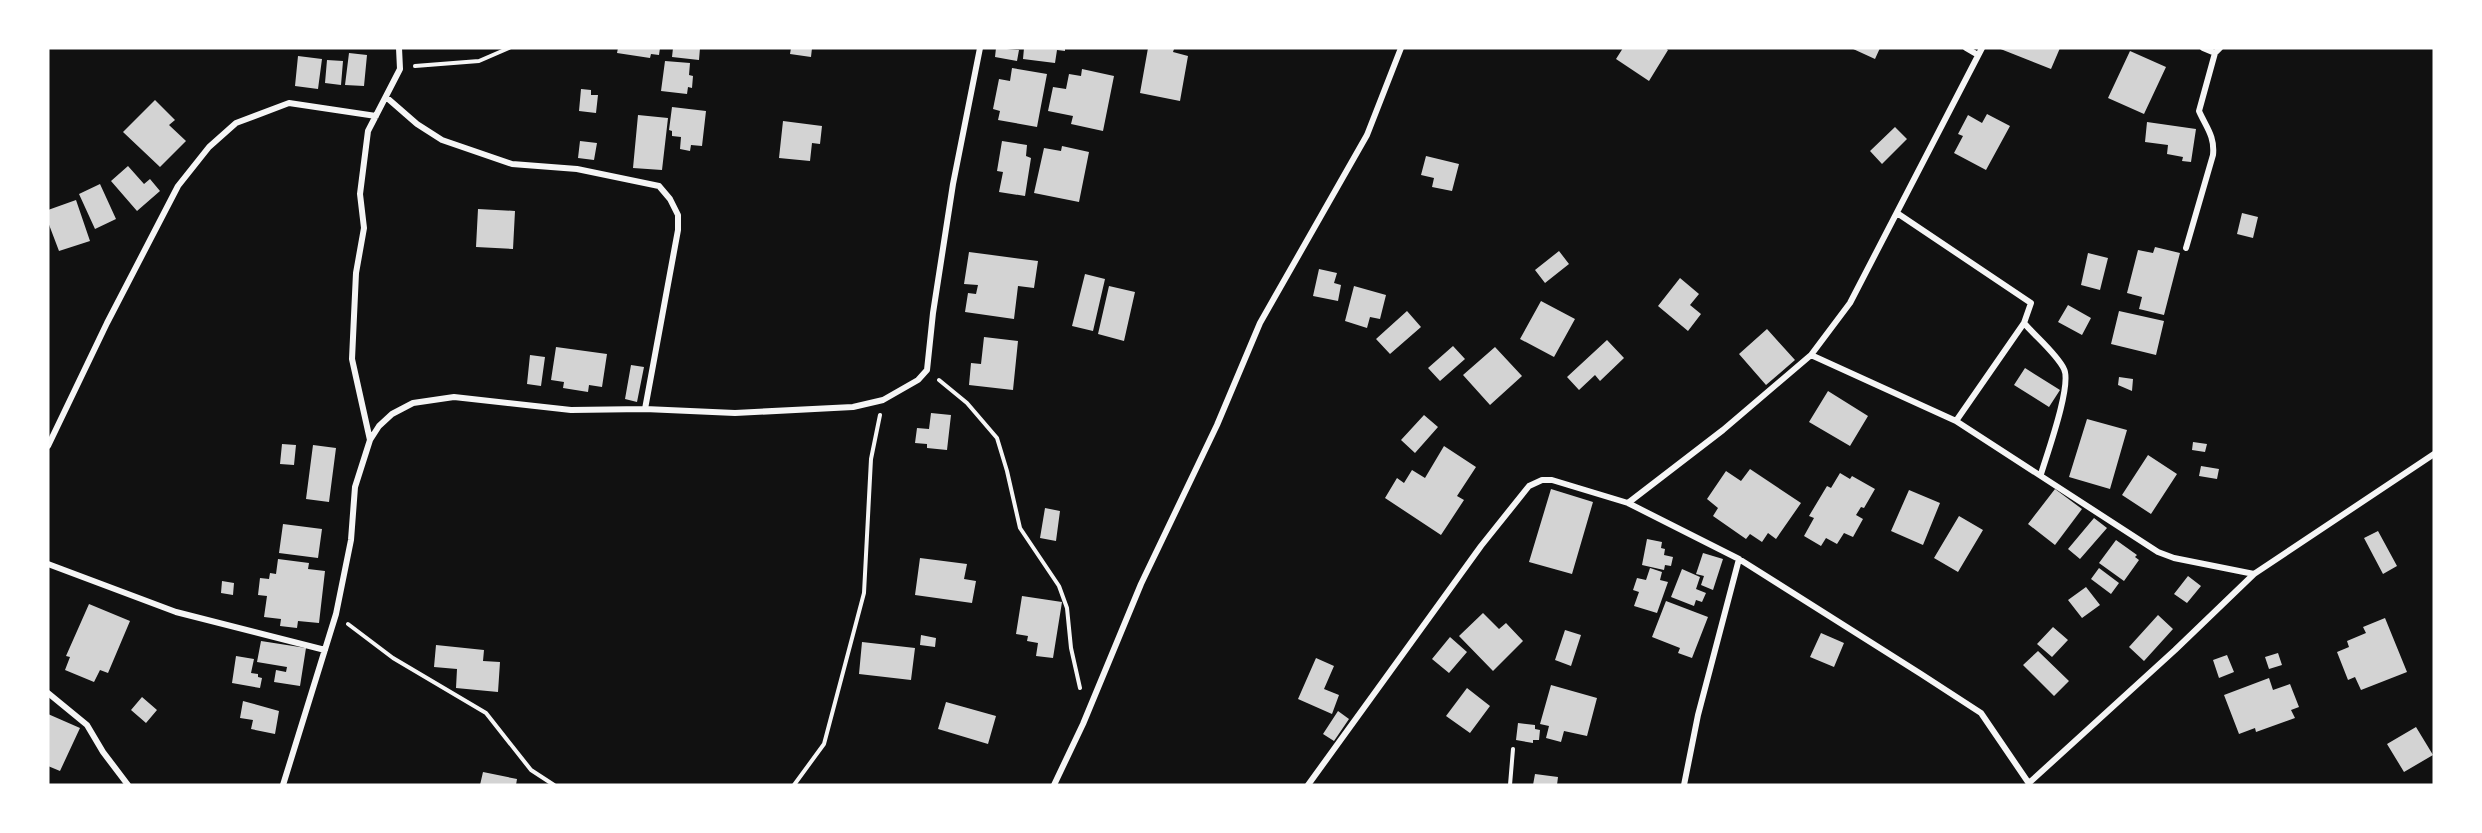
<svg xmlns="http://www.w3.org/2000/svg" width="2482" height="833" viewBox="0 0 2482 833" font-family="Spectral,serif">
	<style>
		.building { fill: #d3d3d3 }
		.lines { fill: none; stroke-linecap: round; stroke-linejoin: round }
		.path { stroke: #f5f5f5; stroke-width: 4 }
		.minor { stroke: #f5f5f5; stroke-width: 6 }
	</style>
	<rect width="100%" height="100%" fill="#111"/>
	<path class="building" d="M618 48H660L659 55 651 54 650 58 617 53Z
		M673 48H700L699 60 672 57Z
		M791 48H812L811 57 790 54Z
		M996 48 1019 50 1017 61 995 57Z
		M1024 48H1065V51L1057 50 1055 63 1023 59Z
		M1148 48H1171L1174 49 1173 52 1188 56 1180 101 1140 93Z
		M1623 48H1665L1668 50 1649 81 1616 59Z
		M1851 48H1880L1875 59Z
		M1998 48H2060L2051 69Z
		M2130 51 2166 67 2144 114 2108 98Z
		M349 53 367 55 364 86 345 85Z
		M298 56 322 59 318 89 295 86Z
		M327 60 343 61 341 85 325 83Z
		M665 61 690 63 689 75 693 76 692 88 688 87 687 94 661 91Z
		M1012 68 1047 74 1037 127 998 120 1000 111 993 109 999 79 1010 81Z
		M1082 69 1114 76 1103 131 1071 124 1073 116 1048 111 1053 87 1066 89 1069 74 1081 76Z
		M581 89 591 90V95H598L596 113 579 111Z
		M155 100 175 120 169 125 186 141 160 167 123 132Z
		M672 107 706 111 702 146 691 145 690 151 680 149 681 137 672 136V131L669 130Z
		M1987 114 2010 126 1986 170 1954 153 1963 136 1958 134 1968 115 1982 123Z
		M638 115 668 118 662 170 633 168Z
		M783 121 822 126 820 144 812 143 810 161 779 158Z
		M2147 122 2196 129 2191 162 2182 161 2183 157 2167 154 2168 145 2145 142Z
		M1895 127 1907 139 1882 164 1870 151Z
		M580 141 597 143 594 160 578 158Z
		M1002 141 1027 145 1026 156 1031 158 1025 196 999 192 1003 172 997 171Z
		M1062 146 1089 152 1079 202 1034 193 1044 148 1061 151Z
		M1426 156 1459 164 1452 191 1432 187 1434 178 1421 175Z
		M128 166 144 184 150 179 160 191 137 211 111 181Z
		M100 184 116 219 95 229 79 194Z
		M76 200 90 241 59 251 48 222V210Z
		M478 209 515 211 513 249 476 247Z
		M2242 213 2258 217 2253 238 2237 234Z
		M2155 247 2180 253 2164 315 2139 309 2142 297 2127 293 2138 250 2153 253Z
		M1559 251 1569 264 1545 283 1535 270Z
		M969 252 1038 261 1034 288 1018 286 1014 319 965 312 968 293 976 294 978 285 964 284Z
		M2088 253 2108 258 2100 290 2081 285Z
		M1319 269 1337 273 1334 283 1341 285 1338 301 1313 296Z
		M1085 274 1105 279 1093 331 1072 326Z
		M1680 278 1699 294 1690 305 1701 314 1688 331 1658 306Z
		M1109 286 1135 292 1124 341 1098 334Z
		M1354 286 1386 295 1380 319 1370 317 1367 328 1345 321Z
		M1541 301 1575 319 1554 357 1520 339Z
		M2068 305 2091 318 2082 335 2058 322Z
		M1407 311 1421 327 1390 354 1376 339Z
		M2119 311 2164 321 2156 355 2111 344Z
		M1767 329 1795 360 1766 385 1739 354Z
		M984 337 1018 341 1013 390 969 385 971 363 981 364Z
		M1607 340 1624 358 1600 381 1595 375 1579 390 1567 377Z
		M1453 346 1465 359 1440 381 1428 368Z
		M556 347 607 354 602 387 589 385 588 392 563 388 564 382 551 380Z
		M1495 347 1522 376 1490 405 1463 375Z
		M530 355 545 357 541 386 527 384Z
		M631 365 644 367 637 402 625 399Z
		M2025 368 2060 390 2049 407 2014 385Z
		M2119 377 2133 379 2132 391 2118 385Z
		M1828 391 1868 416 1850 446 1809 422Z
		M931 413 951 415 947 450 927 448V444L915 443 917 428 929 429Z
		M1424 415 1438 427 1415 453 1401 440Z
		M2087 419 2127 430 2110 489 2069 477Z
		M2193 442 2207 444 2205 452 2192 450Z
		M282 444 296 445 294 465 280 464Z
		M313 445 336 448 329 502 306 499Z
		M1444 446 1476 467 1457 496 1464 500 1441 535 1385 498 1397 478 1404 483 1412 470 1425 478Z
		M2148 455 2177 474 2151 514 2122 495Z
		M2201 466 2219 469 2217 479 2199 476Z
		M1750 469 1801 503 1776 539 1768 533 1762 542 1750 534 1746 539 1713 516 1718 508 1707 499 1726 471 1741 481Z
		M1840 473 1850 479 1852 476 1875 489 1864 508 1861 507 1856 515 1863 519 1853 537 1844 533 1837 544 1826 538 1821 546 1804 536 1814 518 1809 516 1827 486 1831 488Z
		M1551 489 1593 502 1572 574 1529 562Z
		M2055 489 2082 509 2055 545 2028 524Z
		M1909 490 1940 503 1923 545 1891 531Z
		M1045 508 1060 511 1056 541 1040 538Z
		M1959 516 1983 530 1958 572 1934 558Z
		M2094 518 2107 528 2080 559 2068 549Z
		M283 524 322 529 318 558 279 553Z
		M2378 531 2397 566 2383 574 2364 538Z
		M1647 539 1662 542 1661 548 1665 549 1664 555 1673 557 1671 566 1665 565 1664 570 1642 565Z
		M2116 540 2137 555 2135 557 2139 560 2124 581 2099 563Z
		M1703 553 1723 559 1713 590 1701 585 1704 576 1696 574Z
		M920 558 967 564 964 579 976 581 972 603 915 595Z
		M278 559 309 563 308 569 325 571 319 623 298 621 297 628 280 626 281 619 264 617 267 596 258 595 260 578 269 579 270 573 276 574Z
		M1650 568 1662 572 1660 580 1668 582 1657 613 1634 606 1639 592 1633 590 1637 578 1646 580Z
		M2099 568 2119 583 2111 594 2091 579Z
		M1682 569 1700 577 1696 589 1706 593 1702 602 1696 600 1694 606 1671 597Z
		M2188 576 2201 586 2187 603 2174 594Z
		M222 581 234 583 233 595 221 593Z
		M2086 587 2100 605 2082 618 2068 600Z
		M1022 596 1062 602 1053 658 1036 656 1038 643 1027 641 1028 636 1016 634Z
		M1666 601 1708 617 1692 658 1678 653 1680 648 1652 637Z
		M89 604 130 621 108 673 100 670 94 682 65 670 70 657 66 656Z
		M1483 613 1499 629 1506 623 1523 641 1493 671 1459 636Z
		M2158 615 2173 629 2144 661 2129 647Z
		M2385 618 2407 672 2361 690 2355 677 2348 680 2337 652 2349 647 2347 641 2366 633 2363 627Z
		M2053 627 2068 640 2052 657 2037 644Z
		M1565 630 1581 635 1571 666 1555 660Z
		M1821 633 1844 643 1834 667 1810 657Z
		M921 635 936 638 935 647 920 645Z
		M1450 637 1467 652 1449 673 1432 659Z
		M261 641 306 648 300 686 274 682 276 670 286 672 287 667 257 662Z
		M862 642 915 648 911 680 859 674Z
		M436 645 484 650 483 661 500 662 498 692 456 688 457 669 434 667Z
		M2038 651 2069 681 2054 696 2023 665Z
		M2278 653 2282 665 2269 669 2265 657Z
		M2227 655 2234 672 2219 678 2213 660Z
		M236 656 254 659 251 673 258 674V677L262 678 260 688 232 683Z
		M1316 658 1334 666 1324 689 1339 695 1332 714 1298 699Z
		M2269 678 2273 690 2290 684 2299 707 2291 710 2295 718 2256 732 2255 728 2239 734 2224 695Z
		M1551 685 1597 698 1587 736 1564 731 1561 742 1546 738 1549 726 1540 724Z
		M1467 688 1490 706 1470 733 1446 716Z
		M142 697 157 710 146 723 131 710Z
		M243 701 279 711 275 734 251 729 253 720 240 718Z
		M946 702 996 716 988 744 938 729Z
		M1338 711 1349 719 1334 741 1323 734Z
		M48 714 80 728 60 771 48 766Z
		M1518 723 1535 725V729L1540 730 1539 740H1533V743L1516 740Z
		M2416 727 2433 755 2404 772 2387 744Z
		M483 772 517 779 516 785H480Z
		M1535 774 1558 777 1557 785H1533Z"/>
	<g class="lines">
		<path class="path" d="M415 66 479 61 509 48
			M939 380 967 403 997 438 1007 471 1020 528 1059 586 1067 608 1071 648 1080 688
			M348 624 393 658 486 713 531 770 554 785
			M794 785 824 744 864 593 871 459 880 415
			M1510 785 1513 749"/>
		<path class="minor" d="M1966 48 1978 55
			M2203 48 2215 53 2220 48
			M386 97 417 124 442 140 512 164 577 169 659 186 670 199 678 215V230L645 409
			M1897 213 2031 303 2024 323 1956 421
			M2186 248 2213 155C2215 136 2206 127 2199 111L2215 53
			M2024 323C2035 336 2057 354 2064 369 2072 385 2047 454 2041 474
			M1811 355 1956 421 2158 552 2174 558 2254 574
			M370 440 352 359 356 273 364 228 360 194 368 131 400 69 399 48
			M48 446 107 323 178 186 209 147 236 123 289 103 376 116
			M1628 503 1723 430 1811 355 1850 303 1982 48
			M48 564 176 612 325 650
			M48 693 87 725 103 752 128 785
			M2029 783 2175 650 2254 574 2434 454
			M283 785 336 614 351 540 355 487 370 440 379 426 392 414 413 403 454 397 571 410 645 409 735 413 853 407 883 400 918 380 927 370 933 313 953 184 980 48
			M1054 785 1083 724 1141 584 1217 425 1260 323 1367 135 1401 48
			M1308 785 1481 546 1529 486 1542 480H1552L1628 503 1739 559 1921 674 1981 713 2030 785
			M1684 785 1698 715 1739 559"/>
	</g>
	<rect width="2482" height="833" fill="none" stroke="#ffffff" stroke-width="99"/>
</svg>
